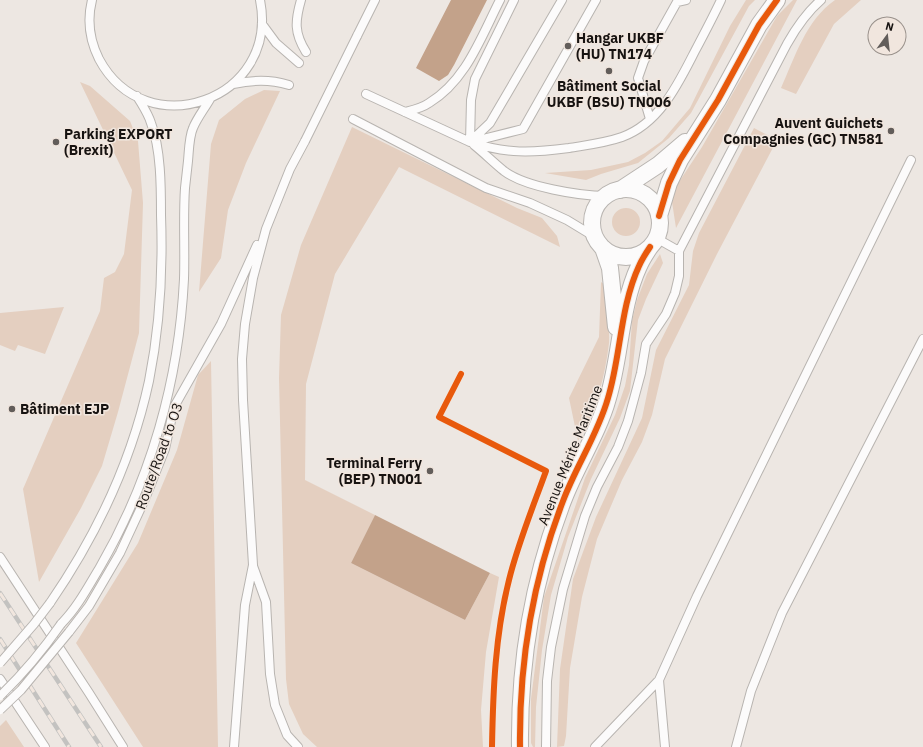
<svg xmlns="http://www.w3.org/2000/svg" width="923" height="747" viewBox="0 0 923 747" font-family="'IBM Plex Sans',sans-serif">
	<style>
		.green { fill: #e4cfc0 }
		.water { fill: #c3a28a }
		.lines { fill: none; stroke-linecap: round; stroke-linejoin: round }
		.service-casing { stroke: #b8b4b0; stroke-width: 10 }
		.minor-casing { stroke: #b8b4b0; stroke-width: 18 }
		.service { stroke: #fcfbfb; stroke-width: 8 }
		.minor { stroke: #fcfbfb; stroke-width: 16 }
		.rail-casing { stroke: #c3c2c0; stroke-width: 4.5 }
		.rail { stroke: #f1e6de; stroke-width: 3; stroke-dasharray: 9; stroke-linecap: butt }
		.service-bridge-casing { stroke: #b8b4b0; stroke-width: 10; stroke-linecap: butt }
		.service-bridge { stroke: #fcfbfb; stroke-width: 8 }
		.cycleway-casing { stroke: #f1e6de; stroke-width: 8 }
		.cycleway { stroke: #e8590c; stroke-width: 6 }
		.poi-dot { fill: #625d5a; stroke: #f1e6de; stroke-width: 1.5 }
		.labels { text-anchor: middle; stroke-width: 3; stroke-linejoin: round; paint-order: stroke }
		.poi-label { font-size: 14px; font-weight: bold; fill: #171311; stroke: #f1e6de; text-anchor: start }
		.street-label { font-size: 14px; fill: #171311; stroke: #f1e6de }
	</style>
	<rect width="100%" height="100%" fill="#ede7e2"/>
	<path class="green" d="M746 0H755L749 6 691 113 669 138 638 163 601 174 586 180 545 173 591 170 628 162 645 153 662 141 690 108 730 26Z
		M793 0H797L676 228 672 202 675 188 702 147 777 16Z
		M835 0H861L834 24 796 94 781 88C795 57 806 20 835 0Z
		M80 82 90 86 130 121 138 141 143 203 139 333 118 412 102 466 81 508 39 582 23 489 100 311 104 278 115 272 124 254 132 190Z
		M264 90 280 91 246 163 228 210 221 258 199 292 211 144 219 120 245 99Z
		M352 127 517 208 542 218 557 236 560 247 399 167 335 274 306 384 305 480 375 515 351 563 465 620 490 573 499 577 486 652 481 710 483 747H317L303 734 289 704 286 679 279 378 281 315 301 245Z
		M754 128 777 140 717 254 665 359 652 415 642 442 622 480 597 539 582 597 570 668 566 736 564 746 557 747 560 669 573 579 596 517 642 418 656 350 689 285 693 251 699 233Z
		M612 222a14 14 0 1 1 28 0a14 14 0 1 1-28 0Z
		M660 254 663 263 646 299 638 320 630 391 620 418 591 479 568 537 551 595 542 650 536 707 535 747H533L531 743V699L544 597 585 478 615 415 625 386 629 365 632 321 637 300 647 274Z
		M601 282 605 285C606 302 610 327 609 343 605 377 596 412 578 441L569 398 599 337Z
		M64 307 45 354 18 345 15 351 0 345V313Z
		M211 361 218 747H143L76 643 138 543 177 450 198 375Z
		M6 720 24 747H0V726Z"/>
	<path class="water" d="M451 0H487L454 65 448 75 439 81 416 68Z
		M375 515 490 573 465 620 351 563Z"/>
	<g class="lines">
		<g class="service-casing">
			<path id="service" d="M92 0C87 20 90 41 99 59 146 147 280 100 260 0
				M301 0C295 21 294 33 306 52
				M262 24 276 43 299 63
				M357 36 375 0
				M233 84C253 80 269 79 289 85
				M366 94 470 142C507 154 531 153 569 148 587 145 605 143 622 137 660 123 678 84 695 51 704 34 713 17 721 0
				M405 112C413 110 422 108 429 103 466 81 481 37 500 0
				M353 119 486 188 530 203 567 220 595 237
				M650 119 638 78 644 61 677 2 686 0
				M471 141 490 123 562 0
				M470 142 471 100 475 79 514 0
				M471 142 523 129 596 0
				M474 145C484 153 494 163 504 171 525 187 580 196 606 196
				M656 238 679 251
				M0 557 89 693 123 747
				M253 566 266 602 270 674 275 705 287 735 298 747
				M50 603C96 536 132 460 149 381 160 326 163 271 161 215 161 187 161 149 151 123 148 113 142 105 137 96
				M61 624C77 608 88 587 100 567 151 479 179 380 184 279 185 249 183 218 185 188 186 179 187 170 188 161 189 151 189 137 193 128 197 118 205 108 210 99
				M69 632 89 606 120 553 145 499 165 449 174 407 221 324 257 245
				M0 679 45 747
				M234 747 245 605 253 565 243 400 242 359 245 324 253 278 266 229 290 169 305 141
				M546 747 547 681 551 647 563 589 585 516 597 487 618 447 628 421 641 373 646 344 666 314 675 293 679 276V251L787 44C796 28 807 12 821 0
				M595 747 659 680
				M665 747 659 680 697 596 911 160
				M736 747 751 691 782 613 923 339"/>
		</g>
		<g class="minor-casing">
			<path id="minor" d="M592 223a34 34 0 1 1 68 0a34 34 0 1 1-68 0Z
				M620 190 658 165 685 142
				M659 216 669 183 680 160 718 100 759 25 777 0
				M603 248 610 268 616 327
				M520 747C519 663 533 579 563 501 576 466 598 434 608 398 621 355 620 307 639 266 642 259 646 253 650 247"/>
		</g>
		<use href="#service" class="service"/>
		<use href="#minor" class="minor"/>
		<g class="rail-casing">
			<path id="rail" d="M0 593 101 747
				M0 639 69 747"/>
		</g>
		<use href="#rail" class="rail"/>
		<g class="service-bridge-casing">
			<path id="service-bridge" d="M305 141 357 36
				M0 663 34 624 50 603
				M0 696C23 674 43 650 61 624
				M0 710 21 690 69 632"/>
		</g>
		<use href="#service-bridge" class="service-bridge"/>
		<g class="cycleway-casing">
			<path id="cycleway" d="M659 216 669 183 680 160 718 100 759 25 777 0
				M461 374 439 417 546 471C533 507 518 543 509 580 495 635 493 692 492 747
				M520 747C519 663 533 579 563 501 576 466 598 434 608 398 621 355 620 307 639 266 642 259 646 253 650 247"/>
		</g>
		<use href="#cycleway" class="cycleway"/>
	</g>
	<g class="poi-dot">
		<circle cx="568" cy="46" r="4"/>
		<circle cx="609" cy="71" r="4"/>
		<circle cx="891" cy="131" r="4"/>
		<circle cx="56" cy="142" r="4"/>
		<circle cx="12" cy="409" r="4"/>
		<circle cx="430" cy="471" r="4"/>
	</g>
	<g class="labels">
		<g class="poi-label">
			<text x="576" y="43">Hangar UKBF<tspan x="576" dy="16">(HU) TN174</tspan></text>
			<text x="609" y="91" text-anchor="middle">Bâtiment Social<tspan x="609" dy="16">UKBF (BSU) TN006</tspan></text>
			<text x="883" y="128" text-anchor="end">Auvent Guichets<tspan x="883" dy="16">Compagnies (GC) TN581</tspan></text>
			<text x="64" y="139">Parking EXPORT<tspan x="64" dy="16">(Brexit)</tspan></text>
			<text x="20" y="414">Bâtiment EJP</text>
			<text x="422" y="468" text-anchor="end">Terminal Ferry<tspan x="422" dy="16">(BEP) TN001</tspan></text>
		</g>
		<g class="street-label">
			<text transform="translate(570 455) rotate(-68)" y="5">Avenue Mérite Maritime</text>
			<text transform="translate(159 456) rotate(-70)" y="5">Route/Road to O3</text>
		</g>
	</g>
	<g transform="translate(887 36) rotate(15)"><circle r="19" fill="#f1e6de" stroke="#9a928c"/>
	<path d="M0-3L7 15L0 10L-7 15Z" fill="#625d5a"/>
	<text y="-6" font-size="11" font-weight="bold" text-anchor="middle" fill="#171311">N</text>
	</g>
</svg>
